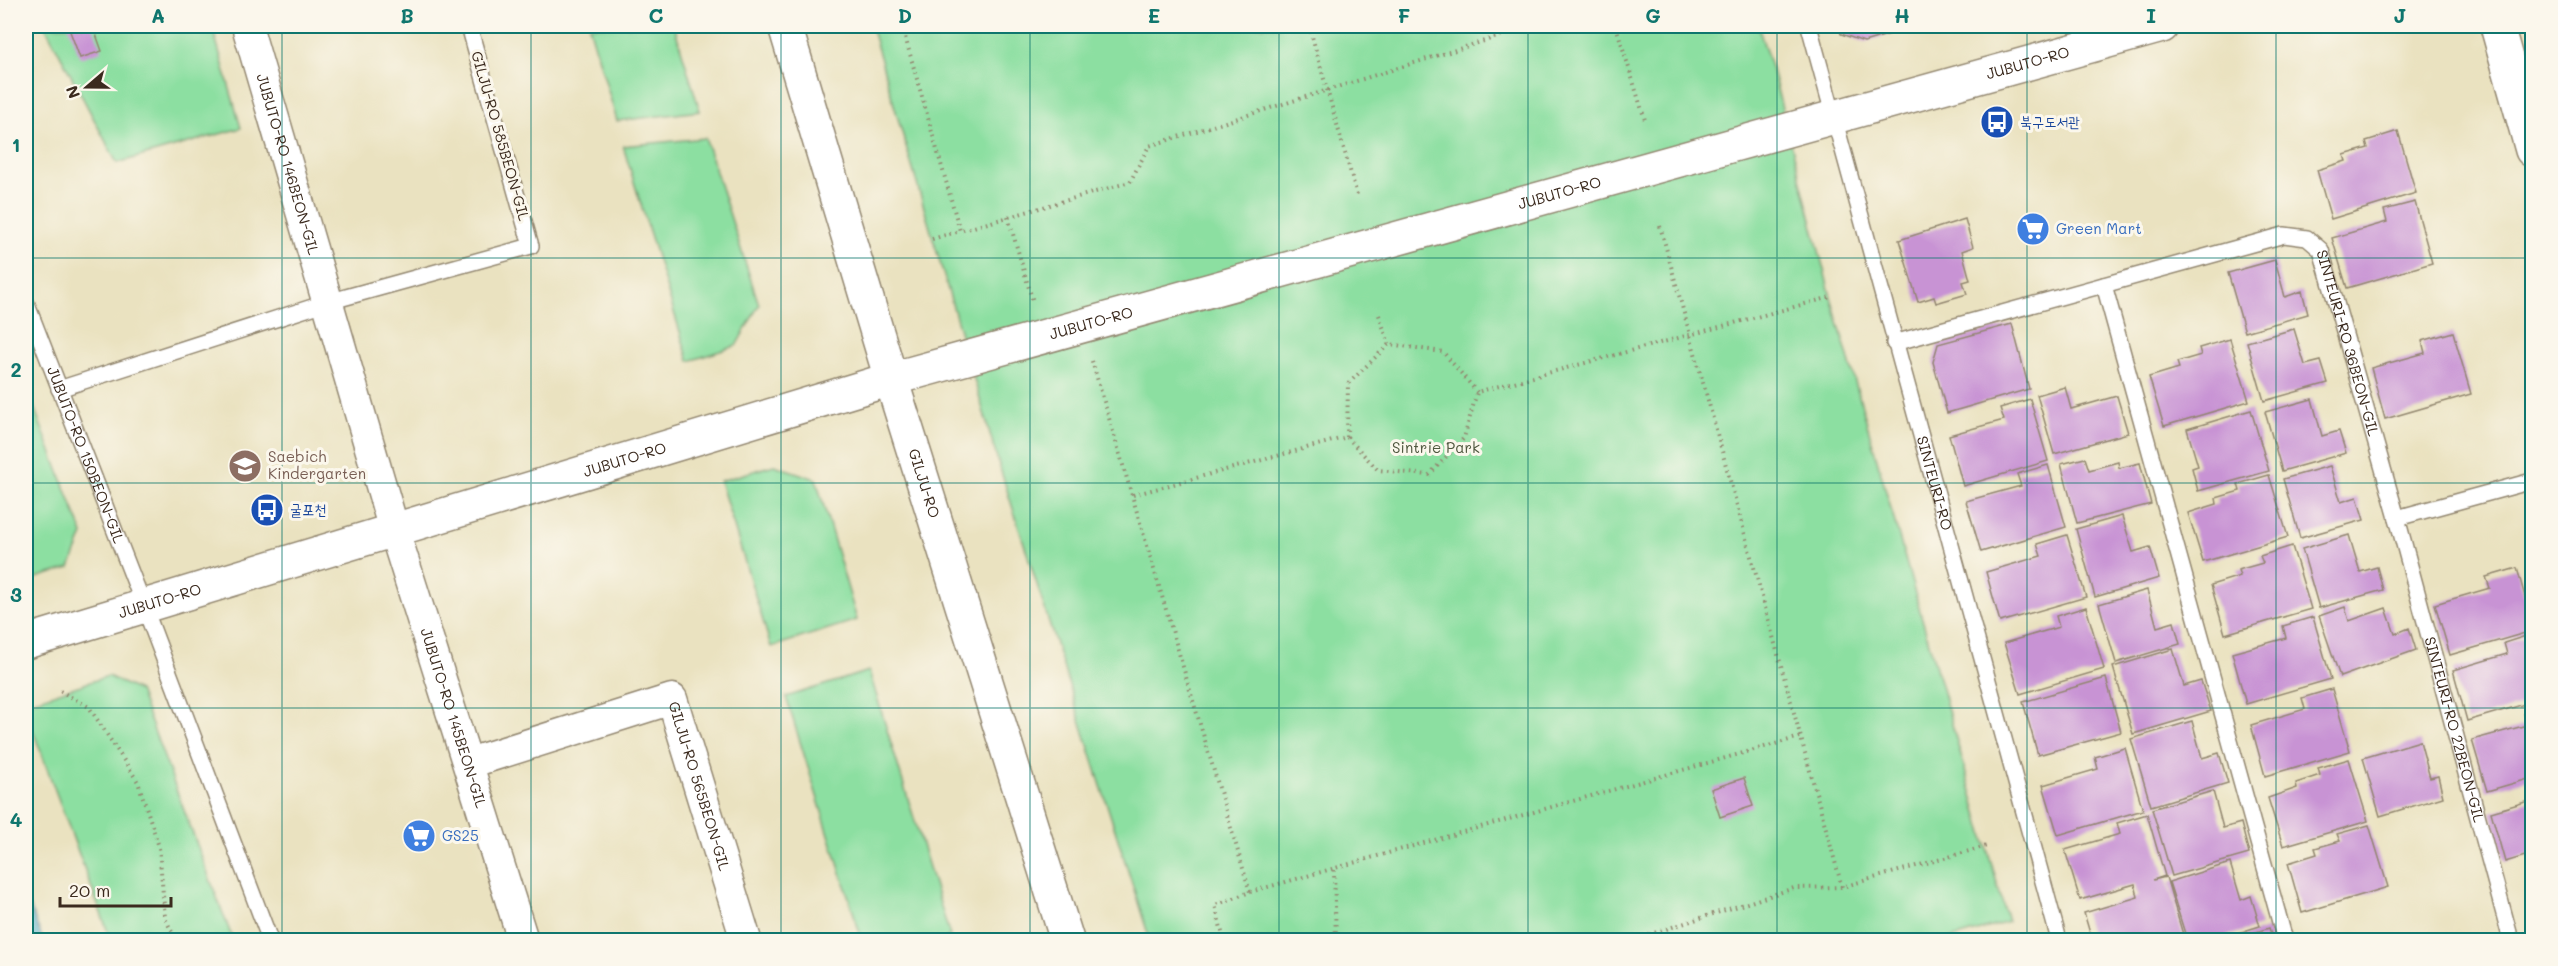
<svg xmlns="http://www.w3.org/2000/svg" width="2558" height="966" viewBox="0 0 2558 966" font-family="Mali,'Poor Story',sans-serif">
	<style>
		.green { fill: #8cdfa1; stroke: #648460; stroke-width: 1.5 }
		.water { fill: #47aac6; stroke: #416a72; stroke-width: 1.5 }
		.building { fill: #c893d4 }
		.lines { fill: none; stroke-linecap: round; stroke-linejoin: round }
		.service-casing { stroke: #92866f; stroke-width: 18 }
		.minor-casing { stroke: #92866f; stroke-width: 33 }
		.tertiary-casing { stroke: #92866f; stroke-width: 36 }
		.secondary-casing { stroke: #92866f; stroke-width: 36 }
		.path { stroke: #92866f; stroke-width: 4; stroke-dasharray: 1.5 4.5; stroke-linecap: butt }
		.service { stroke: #fff; stroke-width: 15 }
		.minor { stroke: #fff; stroke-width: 30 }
		.tertiary { stroke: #fff; stroke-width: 33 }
		.secondary { stroke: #fff; stroke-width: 33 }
		.grid { fill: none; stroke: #0f766e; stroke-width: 1.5; stroke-opacity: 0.55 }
		.labels { text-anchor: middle; stroke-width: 6; stroke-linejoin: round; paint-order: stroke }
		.street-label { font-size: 15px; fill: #3b2a1e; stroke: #fbf7ec }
		.transit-label { font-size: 15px; fill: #164399; stroke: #fbf7ec; text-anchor: start }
		.shop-label { font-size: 15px; fill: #366cbe; stroke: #fbf7ec; text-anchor: start }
		.park-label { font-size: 15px; fill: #4f573f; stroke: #fbf7ec }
		.education-label { font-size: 15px; fill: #785e54; stroke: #fbf7ec; text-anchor: start }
		.neatline { fill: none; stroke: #0f766e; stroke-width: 2 }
		.grid-label { font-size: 20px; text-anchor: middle; font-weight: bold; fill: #0f766e }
	</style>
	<rect width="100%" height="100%" fill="#fbf7ec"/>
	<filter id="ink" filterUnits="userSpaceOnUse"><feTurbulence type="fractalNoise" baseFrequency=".0167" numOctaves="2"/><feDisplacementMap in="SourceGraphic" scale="12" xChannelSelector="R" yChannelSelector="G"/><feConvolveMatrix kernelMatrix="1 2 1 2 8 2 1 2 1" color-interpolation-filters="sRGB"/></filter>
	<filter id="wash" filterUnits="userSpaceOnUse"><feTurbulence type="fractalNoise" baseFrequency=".008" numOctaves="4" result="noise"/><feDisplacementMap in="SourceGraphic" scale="24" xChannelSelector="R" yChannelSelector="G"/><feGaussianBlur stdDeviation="1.35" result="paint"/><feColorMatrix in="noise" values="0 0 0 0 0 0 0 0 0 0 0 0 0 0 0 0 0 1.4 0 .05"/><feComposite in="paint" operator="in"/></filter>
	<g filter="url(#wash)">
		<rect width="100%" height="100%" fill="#eae2c0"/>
		<path class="green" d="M45 26H212L241 128 117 163Z
			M589 26H674L700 111 617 121Z
			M871 26H1758L1772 70 1831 297 2008 922 1946 940H1150L1000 468Z
			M705 138 759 305 736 346 689 361 623 146Z
			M26 387 83 534 70 568 26 581Z
			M774 465 816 479 857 620 771 647 720 481Z
			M869 671 950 936 942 940H862L786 697Z
			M108 676 139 691 233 940H111L26 712V703Z"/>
		<path class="water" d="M26 896 43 940H26Z"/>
		<g id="blocks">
			<path class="building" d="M68 26H93L102 51 80 58Z
				M1838 26H1917L1864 42 1841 34Z
				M2398 131 2416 193 2331 219 2317 170 2346 161 2344 155 2368 148 2366 141Z
				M2415 202 2432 263 2347 288 2332 238 2387 222 2384 210Z
				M1965 219 1973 247 1962 251 1970 280 1963 282 1967 294 1936 303 1934 297 1918 302 1899 240Z
				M2275 260 2285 297 2302 291 2308 314 2245 332 2228 273Z
				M2012 324 2029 389 1947 413 1933 362 1938 344Z
				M2294 329 2305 365 2321 361 2328 383 2264 401 2247 342Z
				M2453 332 2471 394 2385 419 2371 368 2425 353 2422 341Z
				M2230 339 2249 401 2164 426 2149 377 2179 368 2177 362 2201 355 2199 348Z
				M2065 387 2071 409 2117 396 2128 433 2054 454 2037 395Z
				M2030 399 2048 461 1963 486 1949 435 2004 420 2000 408Z
				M2312 399 2322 436 2339 431 2346 453 2282 471 2265 412Z
				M2251 410 2269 471 2198 491 2192 468 2198 466 2187 429Z
				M2085 458 2089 470 2118 462 2119 468 2140 463 2151 504 2077 523 2061 464Z
				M2048 465 2066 527 1981 552 1966 501 2021 486 2017 474Z
				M2330 466 2341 502 2357 497 2364 520 2300 538 2283 479Z
				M2269 475 2288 537 2203 562 2188 513 2217 504 2216 498 2240 491 2238 484Z
				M2122 516 2133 552 2150 547 2159 578 2095 597 2076 529Z
				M2067 535 2086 597 2000 622 1986 572 2041 556 2037 544Z
				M2349 535 2360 572 2377 567 2383 590 2319 608 2302 549Z
				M2292 546 2311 609 2225 634 2211 585 2240 576 2238 570 2263 563 2260 556Z
				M2517 568 2532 622V631L2450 655 2435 604 2490 588 2486 577Z
				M2147 590 2157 627 2174 622 2180 644 2116 663 2099 604Z
				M2086 607 2104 669 2020 694 2004 643 2059 627 2056 616Z
				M2345 607 2349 621 2386 608 2395 634 2409 628 2416 650 2340 677 2319 616Z
				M2313 617 2331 679 2246 704 2232 653 2286 638 2283 626Z
				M2532 634V702L2467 721 2453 670 2507 654 2504 643Z
				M2173 649 2184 686 2201 681 2211 711 2133 734 2113 667Z
				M2106 678 2121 732 2038 755 2023 702Z
				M2332 689 2350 751 2265 776 2251 725 2305 709 2302 698Z
				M2532 710V778L2487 791 2472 740 2527 725 2524 713Z
				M2192 721 2202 758 2219 753 2228 783 2151 806 2131 739Z
				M2420 741 2430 778 2438 776 2443 797 2380 816 2363 758Z
				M2125 748 2143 810 2058 835 2043 785 2098 769 2095 757Z
				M2349 759 2368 821 2283 846 2268 798 2297 788 2296 783 2320 775 2318 768Z
				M1744 778 1753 806 1720 817 1711 789Z
				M2213 791 2223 828 2241 823 2249 854 2172 876 2152 809Z
				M2532 800V854L2505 862 2491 812Z
				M2147 814 2165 876 2153 880 2166 877 2184 938 2176 940H2092L2084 913 2138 897 2135 884 2080 900 2065 850 2120 834 2117 823Z
				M2369 825 2388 887 2302 913 2288 863 2317 854 2315 848 2340 841 2337 834Z
				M2230 863 2241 900 2251 896 2260 926 2215 940H2187L2169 882Z
				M2269 928 2273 940H2231Z"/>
		</g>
	</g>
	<g filter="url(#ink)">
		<use href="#blocks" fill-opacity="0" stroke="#92866f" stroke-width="1.5"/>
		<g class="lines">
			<g class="service-casing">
				<g id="service">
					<path id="s1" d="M1809 26 2059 940"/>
					<path d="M2104 285 2285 940"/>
					<path id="s2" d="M26 302 144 606 270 940"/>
					<path id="s3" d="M1894 343 2284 235 2307 238 2321 250 2397 518 2511 940"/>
					<path d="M59 389 328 302 531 246 469 26"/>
					<path d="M2397 518 2532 481"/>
					<path d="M2531 940H2532"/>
				</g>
			</g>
			<g class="minor-casing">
				<g id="minor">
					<path id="s4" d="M247 26 394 530 523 940"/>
					<path id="s5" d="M469 763 672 699 746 940"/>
				</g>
			</g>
			<g class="tertiary-casing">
				<path id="tertiary" d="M2497 26 2532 150"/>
			</g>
			<g class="secondary-casing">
				<g id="secondary">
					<path id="s6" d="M785 26 891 379 1067 940"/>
					<path id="s7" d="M26 642 891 379 2162 26"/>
				</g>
			</g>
			<path class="path" d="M902 26 960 231 1130 182 1149 146 1532 26
				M1309 26 1357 195
				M1616 26 1645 120
				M1008 217 1033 302
				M1660 226 1842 887
				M932 239 960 231
				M1379 315 1389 344
				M1092 361 1250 892 1215 905 1224 940
				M1347 437 1348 384 1389 344 1443 352 1477 392
				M1133 495 1347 437 1378 470 1429 475 1464 438 1477 392 1831 297
				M60 691 89 707 138 782 159 847 165 918 176 940
				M1334 870 1336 940
				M1250 892 1800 737
				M1632 940 1794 888 1842 887 1987 846"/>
			<use href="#service" class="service"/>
			<use href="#minor" class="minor"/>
			<use href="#tertiary" class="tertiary"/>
			<use href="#secondary" class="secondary"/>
		</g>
	</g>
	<path class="grid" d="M282 26V940M531 26V940M781 26V940M1030 26V940M1279 26V940M1528 26V940M1777 26V940M2027 26V940M2276 26V940M26 258H2532M26 483H2532M26 708H2532"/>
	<defs>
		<g id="bus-disc" transform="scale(1.725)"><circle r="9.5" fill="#1a4fb4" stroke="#fbf7ec"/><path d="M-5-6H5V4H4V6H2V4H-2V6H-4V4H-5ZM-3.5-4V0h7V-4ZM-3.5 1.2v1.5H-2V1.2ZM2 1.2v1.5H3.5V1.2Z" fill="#fff"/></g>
		<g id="supermarket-disc" transform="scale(1.725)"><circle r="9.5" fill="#3f7fe0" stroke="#fbf7ec"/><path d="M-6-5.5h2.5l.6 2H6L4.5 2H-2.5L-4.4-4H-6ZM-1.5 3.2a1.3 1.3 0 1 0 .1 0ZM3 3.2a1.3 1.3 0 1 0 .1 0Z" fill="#fff"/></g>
		<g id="school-disc" transform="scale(1.725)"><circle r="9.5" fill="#8d6e63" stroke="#fbf7ec"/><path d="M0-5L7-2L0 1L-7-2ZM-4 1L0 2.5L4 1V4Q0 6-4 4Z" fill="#fff"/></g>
	</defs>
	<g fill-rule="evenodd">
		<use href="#bus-disc" x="1997" y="122"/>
		<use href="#supermarket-disc" x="2033" y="229"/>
		<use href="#school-disc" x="245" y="466"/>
		<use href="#bus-disc" x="267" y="510"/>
		<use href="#supermarket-disc" x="419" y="836"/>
	</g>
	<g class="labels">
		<g class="street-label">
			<text dy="5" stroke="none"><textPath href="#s7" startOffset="2084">JUBUTO-RO</textPath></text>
			<text transform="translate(500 136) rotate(74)" y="5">GILJU-RO 585BEON-GIL</text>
			<text dy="5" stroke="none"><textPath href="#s4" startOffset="144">JUBUTO-RO 146BEON-GIL</textPath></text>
			<text dy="5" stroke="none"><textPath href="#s7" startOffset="1598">JUBUTO-RO</textPath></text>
			<text dy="5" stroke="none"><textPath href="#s7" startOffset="1112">JUBUTO-RO</textPath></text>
			<text dy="5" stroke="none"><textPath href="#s3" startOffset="543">SINTEURI-RO 36BEON-GIL</textPath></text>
			<text dy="5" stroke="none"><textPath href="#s2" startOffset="164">JUBUTO-RO 150BEON-GIL</textPath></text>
			<text dy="5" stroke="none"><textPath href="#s7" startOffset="626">JUBUTO-RO</textPath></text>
			<text dy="5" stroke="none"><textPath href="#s1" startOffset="474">SINTEURI-RO</textPath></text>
			<text dy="5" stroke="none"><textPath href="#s6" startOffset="478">GILJU-RO</textPath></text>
			<text dy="5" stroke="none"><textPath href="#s7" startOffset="140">JUBUTO-RO</textPath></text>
			<text dy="5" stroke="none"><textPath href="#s4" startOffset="722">JUBUTO-RO 145BEON-GIL</textPath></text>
			<text dy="5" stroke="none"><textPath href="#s3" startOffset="944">SINTEURI-RO 22BEON-GIL</textPath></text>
			<text dy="5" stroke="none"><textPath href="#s5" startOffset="304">GILJU-RO 565BEON-GIL</textPath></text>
		</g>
		<g class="transit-label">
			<text x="2020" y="127">북구도서관</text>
			<text x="290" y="515">굴포천</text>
		</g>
		<g class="shop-label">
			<text x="2056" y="234">Green Mart</text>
			<text x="442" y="841">GS25</text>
		</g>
		<g class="park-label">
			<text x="1436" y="453">Sintrie Park</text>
		</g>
		<g class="education-label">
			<text x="268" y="462">Saebich<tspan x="268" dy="17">Kindergarten</tspan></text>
		</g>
	</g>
	<rect width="2558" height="966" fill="none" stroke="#fbf7ec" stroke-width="66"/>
	<g transform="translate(87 87) rotate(250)" stroke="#fbf7ec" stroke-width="4.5" paint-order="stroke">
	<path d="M0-4.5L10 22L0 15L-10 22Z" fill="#3b2a1e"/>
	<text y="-9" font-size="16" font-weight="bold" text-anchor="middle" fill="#3b2a1e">N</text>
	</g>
	<path d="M60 897v9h111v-9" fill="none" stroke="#3b2a1e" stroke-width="3"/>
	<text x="69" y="897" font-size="18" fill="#3b2a1e" stroke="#fbf7ec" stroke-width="4.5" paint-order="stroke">20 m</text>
	<rect x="33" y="33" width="2492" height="900" class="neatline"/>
	<g class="grid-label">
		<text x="158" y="23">A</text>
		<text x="407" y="23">B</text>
		<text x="656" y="23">C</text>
		<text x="905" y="23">D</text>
		<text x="1154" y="23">E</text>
		<text x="1404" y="23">F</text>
		<text x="1653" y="23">G</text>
		<text x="1902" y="23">H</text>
		<text x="2151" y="23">I</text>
		<text x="2400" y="23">J</text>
		<text x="16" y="152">1</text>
		<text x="16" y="377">2</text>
		<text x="16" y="602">3</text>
		<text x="16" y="827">4</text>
	</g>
</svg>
